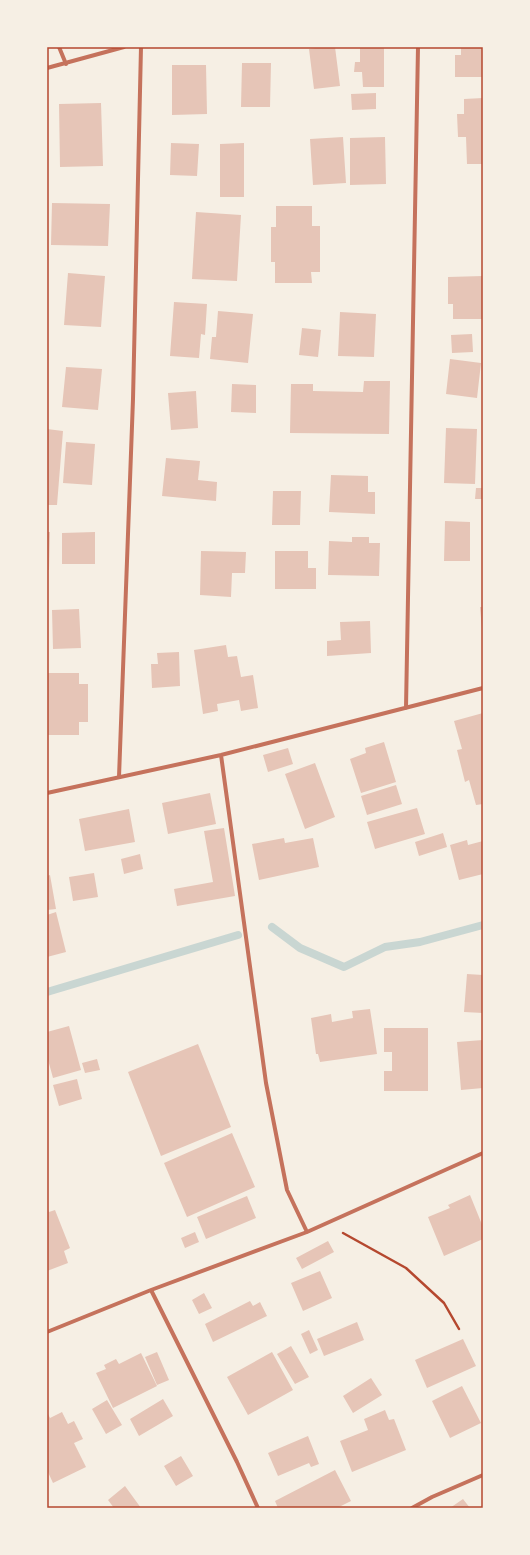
<svg xmlns="http://www.w3.org/2000/svg" width="530" height="1555" viewBox="0 0 530 1555" font-family="Quicksand,sans-serif">
	<style>
		.lines { fill: none; stroke-linecap: round; stroke-linejoin: round }
		.stream { stroke: #c9d6d2; stroke-width: 8 }
		.building { fill: #e6c5b7 }
		.path { stroke: #b5482f; stroke-width: 2.5 }
		.minor { stroke: #c5725c; stroke-width: 4 }
		.neatline { fill: none; stroke: #b5482f; stroke-width: 1.5 }
	</style>
	<rect width="100%" height="100%" fill="#f6efe4"/>
	<g class="lines">
		<path class="stream" d="M272 927 300 948 344 967 385 947 420 942 483 925
			M47 992 238 935"/>
	</g>
	<path class="building" d="M322 47H335L340 86 314 89 309 49Z
		M360 47H384V87H363L362 72H354L355 62H360Z
		M461 47H483V77H455V55H461Z
		M242 63H271L270 107H241Z
		M172 65H206L207 114 172 115Z
		M376 93V109L352 110 351 94Z
		M483 98V164H467L466 137H458L457 114H464V99Z
		M101 103 103 166 60 167 59 104Z
		M343 137 346 183 313 185 310 139Z
		M385 137 386 184 350 185V138Z
		M171 143 199 144 197 176 170 175Z
		M244 143V197H220V144Z
		M52 203 110 204 108 246 51 245Z
		M276 206H312V226H320V272H311L312 283H275V262H271V227H276Z
		M196 212 241 215 237 281 192 279Z
		M68 273 105 276 101 327 64 325Z
		M483 276V319H453V304H448V277Z
		M174 302 207 304 205 335 201 334 199 358 170 356Z
		M218 311 253 314 248 363 210 359 212 337H216Z
		M340 312 376 314 374 357 338 356Z
		M302 328 321 330 318 357 299 355Z
		M472 334 473 352 452 353 451 335Z
		M450 359 481 363 477 398 446 394Z
		M66 367 102 369 98 410 62 407Z
		M364 381H390L389 434 290 433 291 384H313V391L363 392Z
		M232 384 256 385V413L231 412Z
		M196 391 198 428 171 430 168 393Z
		M446 428 477 429 475 484 444 483Z
		M47 429 63 431 57 505H47Z
		M66 442 95 444 92 485 63 483Z
		M166 458 200 461 198 480 217 482 216 501 162 496Z
		M331 475 368 476V492H375V514L329 512Z
		M476 488H483V499H475Z
		M273 491H301L300 525H272Z
		M445 521 470 522V561H444Z
		M47 532H50L49 570H47Z
		M95 532V564H62V533Z
		M352 537H369V543H380L379 576 328 575 329 541 352 542Z
		M201 551 246 552 245 573H232L231 597 200 595Z
		M275 551H308V568H316V589H275Z
		M480 607H483V629H482Z
		M79 609 81 648 53 649 52 610Z
		M370 621 371 653 327 656V641L341 640 340 622Z
		M226 645 228 657 237 656 241 677 253 675 258 708 241 711 239 700 217 704 218 711 203 714 194 650Z
		M179 652 180 686 152 688 151 664H158L157 653Z
		M47 673H79V684H88V722H79V735H47Z
		M483 713V804L476 805 469 780 465 782 457 750 462 749 454 721Z
		M384 742 396 782 361 793 350 759 366 753 365 748Z
		M288 748 293 764 268 772 263 755Z
		M315 763 335 817 305 829 285 774Z
		M396 785 402 804 367 815 361 796Z
		M210 793 216 824 168 834 162 803Z
		M417 808 425 834 375 849 367 822Z
		M129 809 135 842 85 851 79 819Z
		M224 828 235 896 177 906 174 889 213 882 204 831Z
		M443 833 447 847 419 856 415 842Z
		M284 838 285 843 313 838 319 867 259 880 252 844Z
		M467 840 468 845 483 841V874L459 880 450 845Z
		M140 854 143 869 124 874 121 859Z
		M94 873 98 897 73 901 69 877Z
		M50 875 56 909 47 910V876Z
		M56 912 66 952 47 957V915Z
		M467 974 483 975V1013L464 1012Z
		M370 1009 377 1054 320 1062 318 1054H316L311 1018 331 1014 332 1022 353 1018 352 1011Z
		M69 1026 81 1070 53 1078 47 1056V1032Z
		M384 1028H428V1091H384V1071H392V1052H384Z
		M483 1040V1088L461 1090 457 1042Z
		M198 1044 231 1127 161 1156 128 1072Z
		M97 1059 100 1070 85 1073 82 1063Z
		M77 1079 82 1099 59 1106 53 1085Z
		M232 1133 255 1187 187 1217 164 1163Z
		M470 1195 483 1227V1239L444 1256 428 1217 450 1208 448 1205Z
		M247 1196 256 1218 206 1239 197 1217Z
		M47 1207 49 1212 55 1210 70 1248 64 1251 68 1263 47 1271Z
		M195 1232 199 1242 185 1248 181 1238Z
		M328 1241 334 1252 302 1269 296 1258Z
		M320 1271 332 1298 303 1311 291 1283Z
		M204 1293 212 1308 199 1314 192 1300Z
		M250 1301 253 1306 260 1302 267 1316 213 1342 205 1324Z
		M357 1322 364 1340 324 1356 317 1339Z
		M309 1330 318 1350 310 1354 301 1334Z
		M463 1339 476 1366 427 1388 415 1360Z
		M291 1346 309 1377 295 1384 277 1354Z
		M157 1352 169 1380 157 1385 145 1357Z
		M272 1352 293 1390 248 1415 227 1377Z
		M141 1353 157 1386 113 1408 96 1373 106 1369 104 1365 116 1359 119 1364Z
		M371 1378 382 1395 353 1413 343 1396Z
		M462 1386 481 1423 450 1438 432 1401Z
		M163 1399 173 1416 139 1436 130 1419Z
		M107 1400 122 1425 106 1434 92 1409Z
		M385 1410 389 1420 394 1419 406 1450 352 1472 340 1441 368 1430 364 1419Z
		M47 1412 50 1418 62 1412 68 1424 74 1421 83 1439 74 1443 86 1467 53 1483 47 1470Z
		M308 1436 319 1464 311 1467 309 1463 278 1476 268 1453Z
		M181 1456 193 1476 176 1486 164 1466Z
		M335 1470 351 1501 337 1508H278L275 1501Z
		M125 1486 141 1508H114L108 1500Z
		M463 1499 470 1508H450Z"/>
	<g class="lines">
		<path class="path" d="M343 1233 406 1268 444 1303 459 1329"/>
		<path class="minor" d="M59 47 66 64
			M47 68 124 47
			M406 708 418 47
			M221 755 266 1083 287 1190 307 1232
			M119 777 133 399 141 47
			M47 793 221 755 483 688
			M151 1290 237 1462 258 1508
			M47 1332 151 1290 307 1232 483 1153
			M412 1508 432 1497 483 1475"/>
	</g>
	<rect width="530" height="1555" fill="none" stroke="#f6efe4" stroke-width="96"/>
	<rect x="48" y="48" width="434" height="1459" class="neatline"/>
</svg>
